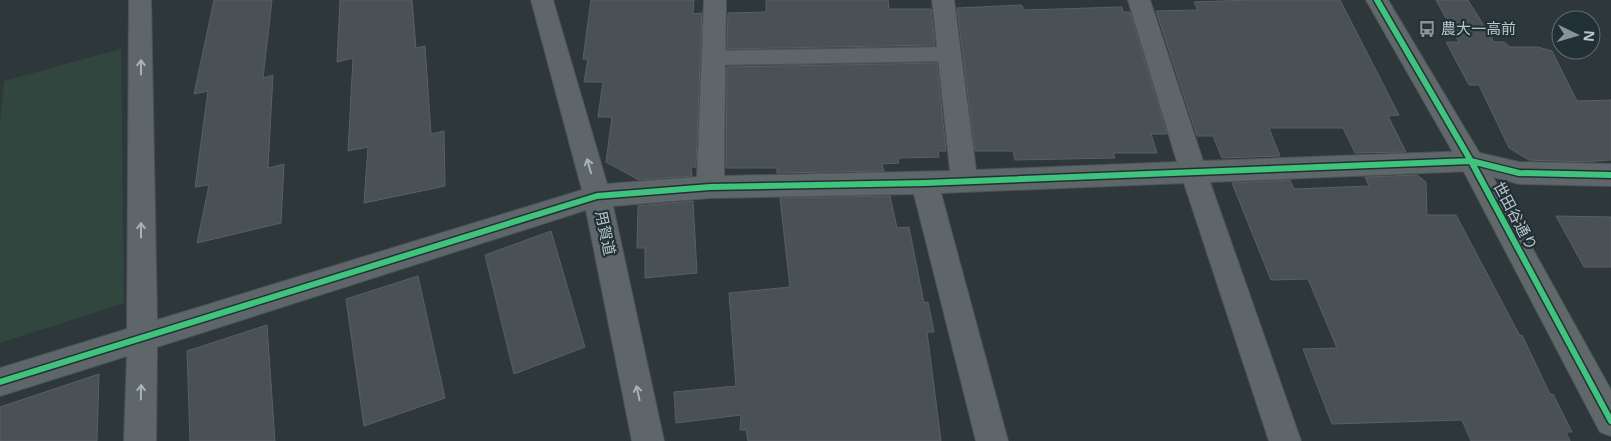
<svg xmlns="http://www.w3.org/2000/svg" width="1611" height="441" viewBox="0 0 1611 441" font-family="'Open Sans','Noto Sans JP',sans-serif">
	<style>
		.green { fill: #31463f }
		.building { fill: #4a5154; stroke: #576063 }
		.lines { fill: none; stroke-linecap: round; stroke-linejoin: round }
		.lane-casing { stroke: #4c5356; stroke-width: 3 }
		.street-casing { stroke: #4c5356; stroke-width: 2 }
		.primary-casing { stroke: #4c5558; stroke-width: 2 }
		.lane { fill: #5e6669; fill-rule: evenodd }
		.street { fill: #5e6669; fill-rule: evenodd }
		.primary { fill: #60686a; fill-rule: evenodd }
		.cycleway-casing { stroke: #223136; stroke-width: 9 }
		.cycleway { stroke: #40c37c; stroke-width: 6 }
		.oneway { stroke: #a8b3b7 }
		.labels { text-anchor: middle; stroke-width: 4.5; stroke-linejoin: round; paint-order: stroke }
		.poi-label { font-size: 15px; fill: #bac6cb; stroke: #223136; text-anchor: start }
		.street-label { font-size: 15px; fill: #bac6cb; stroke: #223136 }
	</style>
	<rect width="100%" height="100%" fill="#2e383b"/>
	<path class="green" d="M121 49 124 303 0 343V125L4 81Z"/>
	<path class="building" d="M214 0H272L263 78 273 75 268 168 284 164 281 223 197 243 209 185 195 187 208 91 194 94Z
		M340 0H412L416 48 425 46 431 134 444 131 445 186 364 203 368 147 348 151 353 58 337 62Z
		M591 0H694L693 14 702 13 696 167H691L692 176 639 180 606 162 612 117H598L603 82H584L588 59H583Z
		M766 0H888L889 9H931L935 45 727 49 728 13 766 12Z
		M1249 0H1340L1399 115 1388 116 1406 152 1355 153 1343 128H1269L1280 156 1222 158 1213 136H1197L1156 11 1198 10 1194 2Z
		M1436 0H1468L1494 42H1504L1510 47H1538L1552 51 1577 101 1611 100V160L1583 162 1529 160 1509 148 1479 85H1469L1446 42H1459Z
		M1021 5 1025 10 1122 7 1123 12H1130L1167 134H1151L1157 153H1113L1115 158 1015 160 1013 151H975L957 8Z
		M937 63 946 151H938L939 157 898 158 899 163 882 164 884 171 777 173V168H726L727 67Z
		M1417 175 1426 182 1427 215H1456L1520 336 1522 335 1550 394H1553L1572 432H1566L1570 441H1471L1462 420 1332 424 1303 349 1337 348 1308 279 1271 280 1232 183 1290 180 1294 189 1369 186 1365 177Z
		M890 196 897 228 909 227 924 303 928 302 934 332H927L941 441H748L746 430H740L741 415 676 423 674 392 736 386 729 293 790 287 780 198Z
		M693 201 697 273 645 278V248H637L638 206Z
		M1556 216 1611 217V267H1584Z
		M551 231 585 347 514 374 485 255Z
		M418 276 445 398 364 426 346 299Z
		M267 325 275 441H190L187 351Z
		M99 374 97 441H0V407Z"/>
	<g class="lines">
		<g class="lane-casing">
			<path id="lane" d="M948 47 955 49 958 54 955 59 948 61 712 65 705 63 702 58 705 53 712 51Z"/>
		</g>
		<g class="street-casing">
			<path id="street" d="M129 0H151L157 320 582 190 531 0H553L607 184 697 177 704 0H726L724 176 950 171 932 0H954L976 170 1177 162 1128 0H1150L1203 161 1471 151 1519 162 1611 164V186L1519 184 1471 171 1210 182 1301 441H1269L1184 183 941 193 1008 441H976L914 194 710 198 613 206 664 441H632L586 210 157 347 156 441H124L127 356 0 396V368L127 329Z"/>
		</g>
		<g class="primary-casing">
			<path id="primary" d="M1366 0H1388L1480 154 1611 390V436L1600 432 1462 168Z"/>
		</g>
		<use href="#lane" class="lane"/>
		<use href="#street" class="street"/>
		<use href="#primary" class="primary"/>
		<g class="cycleway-casing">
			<path id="cycleway" d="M1377 0 1471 161 1611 421
				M0 382 597 196 710 187 925 183 1471 161 1519 173 1611 175"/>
		</g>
		<use href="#cycleway" class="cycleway"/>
	</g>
	<defs><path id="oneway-shaft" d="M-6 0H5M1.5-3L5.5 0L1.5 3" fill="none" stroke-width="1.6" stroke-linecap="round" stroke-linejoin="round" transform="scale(1.25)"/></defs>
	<g class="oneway">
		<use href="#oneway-shaft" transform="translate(141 67) rotate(-90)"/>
		<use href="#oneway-shaft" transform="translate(589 166) rotate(-106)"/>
		<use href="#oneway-shaft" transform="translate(141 230) rotate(-90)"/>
		<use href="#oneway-shaft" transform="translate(141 392) rotate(-89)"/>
		<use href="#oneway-shaft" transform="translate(638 393) rotate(-102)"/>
	</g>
	<defs>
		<g id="bus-bare" transform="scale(1.35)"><path d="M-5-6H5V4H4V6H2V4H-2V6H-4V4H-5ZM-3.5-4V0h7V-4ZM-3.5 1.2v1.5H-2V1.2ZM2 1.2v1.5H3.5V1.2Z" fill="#899499" stroke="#223136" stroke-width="2.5" paint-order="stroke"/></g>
	</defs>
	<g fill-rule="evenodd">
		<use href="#bus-bare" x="1427" y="29"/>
	</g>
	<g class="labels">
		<g class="poi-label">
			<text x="1441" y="34">農大一高前</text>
		</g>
		<g class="street-label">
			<text transform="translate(1515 216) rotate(62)" y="5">世田谷通り</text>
			<text transform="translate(605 233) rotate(78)" y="5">用賀道</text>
		</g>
	</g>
	<g transform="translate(1576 35) rotate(95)"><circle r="24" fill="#223136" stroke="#5f6d72"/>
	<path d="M0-4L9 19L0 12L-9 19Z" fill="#899499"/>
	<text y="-8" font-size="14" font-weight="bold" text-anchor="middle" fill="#bac6cb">N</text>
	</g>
</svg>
